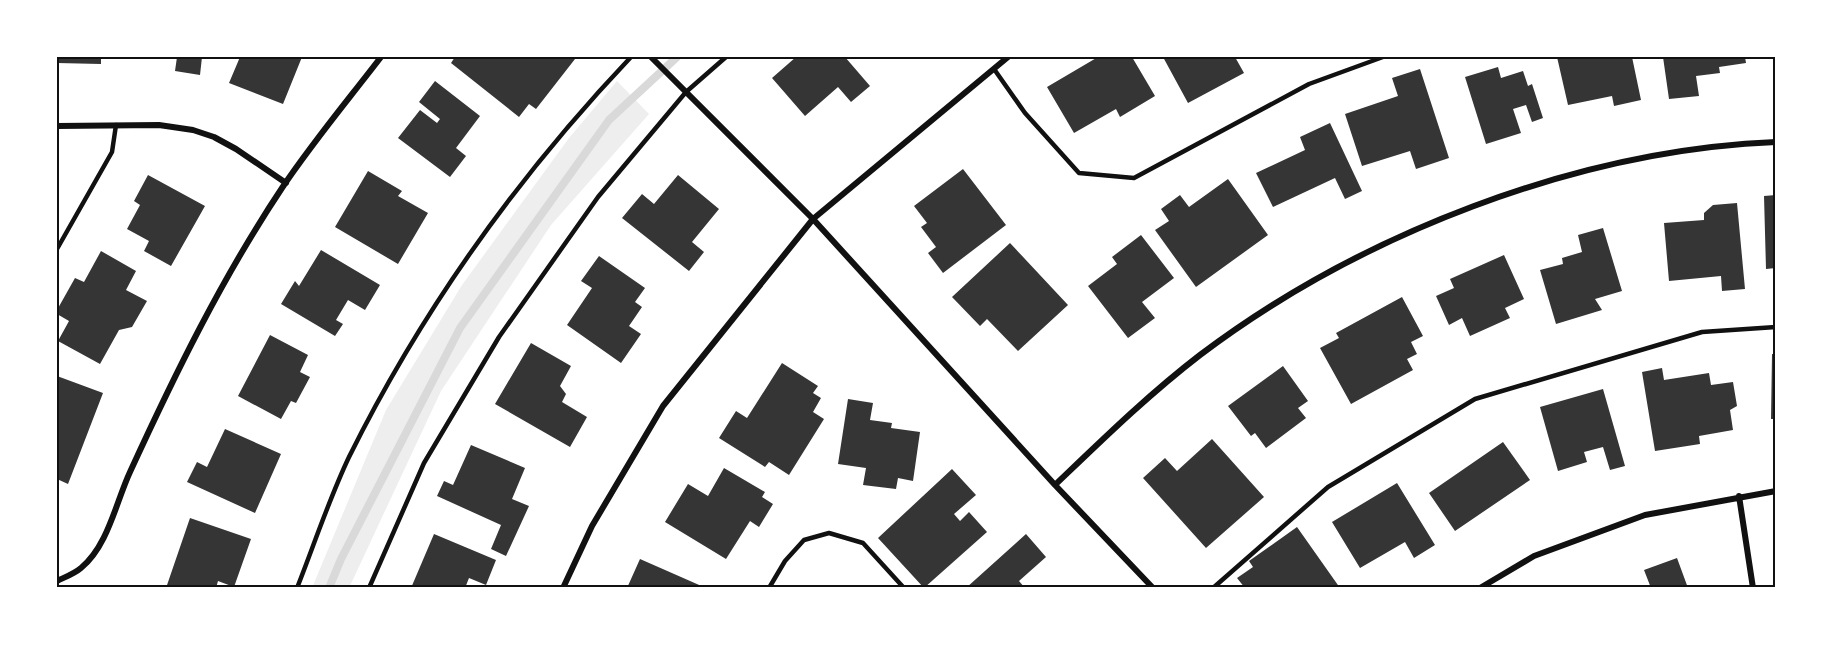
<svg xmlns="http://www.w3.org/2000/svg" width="1833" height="645" viewBox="0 0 1833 645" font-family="Mulish,sans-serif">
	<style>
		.green { fill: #eee }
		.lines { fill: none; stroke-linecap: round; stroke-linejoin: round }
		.stream { stroke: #d9d9d9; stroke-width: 8 }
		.building { fill: #353535 }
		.service { stroke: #111; stroke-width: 4.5 }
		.minor { stroke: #111; stroke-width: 6 }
		.neatline { fill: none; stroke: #111; stroke-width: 2 }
	</style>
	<rect width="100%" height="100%" fill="#fff"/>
	<path class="green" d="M617 81 649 114 551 225 441 391 349 588H312L386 410 462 285 569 138Z"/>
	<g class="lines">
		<path class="stream" d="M329 588 341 559 460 328 609 120 677 57"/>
	</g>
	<path class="building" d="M57 57H101V64L57 63Z
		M177 57H202L200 75 175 71Z
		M240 57H302L283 104 229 83Z
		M455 57H573L575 59 536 109 529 104 519 117 451 63Z
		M796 57H845L870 86 851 102 838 87 805 116 772 78Z
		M1098 57H1132L1155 96 1120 117 1116 109 1074 133 1047 87Z
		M1163 57H1235L1244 73 1188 103Z
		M1557 57H1632L1641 100 1614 106 1612 96 1568 105Z
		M1663 57H1745L1746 63 1719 67 1720 73 1696 76 1699 96 1669 99Z
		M1498 67 1501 78 1523 71 1528 86 1532 84 1543 118 1532 122 1526 105 1513 109 1521 133 1486 144 1465 77Z
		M1420 69 1449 158 1416 169 1410 151 1362 166 1345 114 1398 96 1392 78Z
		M435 81 480 116 456 148 466 156 450 177 398 138 420 110 437 123 440 119 419 102Z
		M1330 123 1362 191 1345 199 1335 178 1273 207 1256 173 1305 150 1300 137Z
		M963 169 1006 225 943 273 928 253 936 247 921 227 927 223 914 206Z
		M368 171 402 191 398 196 428 213 398 264 335 227Z
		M148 175 205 206 171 266 144 251 149 241 127 229 140 205 134 201Z
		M678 175 719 209 692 242 704 252 689 271 622 218 642 194 654 204Z
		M1228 179 1268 235 1196 287 1155 230 1169 221 1161 209 1180 195 1189 207Z
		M1776 195V268L1766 269 1764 196Z
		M1737 203 1745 289 1722 291 1721 276 1669 281 1664 223 1704 220V213L1713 205Z
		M1603 228 1622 291 1595 299 1602 310 1556 324 1540 270 1563 264 1562 258 1582 252 1578 235Z
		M1141 235 1174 278 1142 302 1155 318 1128 338 1088 286 1117 264 1112 257Z
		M1010 243 1068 305 1018 351 987 319 980 326 952 297Z
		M321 250 380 285 365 310 348 300 336 320 343 324 335 336 281 304 295 281 299 286Z
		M101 251 136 271 126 290 147 301 132 327 119 330 100 364 58 341 69 321 57 314V310L75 278 84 282Z
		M1504 255 1524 299 1505 308 1510 318 1470 336 1462 318 1449 325 1436 296 1454 288 1450 279Z
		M599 256 645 288 635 302 642 307 629 326 641 334 621 363 567 325 592 288 581 281Z
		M1402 297 1423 336 1411 342 1417 354 1407 359 1413 370 1351 404 1320 348 1339 338 1336 333Z
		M270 335 308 355 300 372 310 377 296 403 291 401 281 419 238 396Z
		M531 343 571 366 560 386 566 394 562 402 587 417 570 447 495 404Z
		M1772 354H1776V419H1771Z
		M782 363 818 386 813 393 821 398 813 412 824 419 789 475 769 462 765 467 719 438 736 411 747 418Z
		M1283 366 1308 401 1298 408 1306 418 1266 448 1255 433 1251 436 1228 406Z
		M1662 368 1664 380 1709 373 1711 385 1733 382 1737 406 1730 410 1733 430 1699 436 1700 444 1655 451 1642 372Z
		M57 376 103 393 68 484 57 479Z
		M1603 389 1625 466 1610 470 1603 447 1584 452 1587 462 1558 471 1540 407Z
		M848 399 873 403 870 420 892 423 891 428 920 432 913 481 898 478 896 489 863 485 866 468 838 464Z
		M225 429 281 454 255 513 187 482 197 462 207 467Z
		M1212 439 1264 497 1206 548 1143 478 1165 458 1177 471Z
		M1503 442 1530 480 1455 531 1429 493Z
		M471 445 525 468 512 499 529 506 506 556 491 549 501 525 437 496 444 481 453 485Z
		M724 468 765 492 762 497 773 504 759 527 750 521 726 559 665 522 688 484 708 496Z
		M952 469 976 495 954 514 960 521 969 512 987 532 924 588 878 538Z
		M1397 483 1435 545 1414 558 1405 542 1360 568 1332 522Z
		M190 518 251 539 234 587 218 581 216 588H166Z
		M1297 527 1340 588H1245L1237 578 1253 567 1249 561Z
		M434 534 496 560 486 585 469 578 465 588H411Z
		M1026 534 1046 557 1019 581 1025 588H966Z
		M1677 558 1688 588H1651L1644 570Z
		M640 559 706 588H627Z"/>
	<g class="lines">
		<path class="service" d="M994 69 1025 113 1079 173 1134 178 1309 84 1383 57
			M57 249 112 152 116 125
			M297 588C314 545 329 499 349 457 422 310 518 176 631 57
			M369 588 424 463 499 337 598 197 686 92 726 57
			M769 588 785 561 804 540 829 533 863 543 904 588
			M1213 588 1328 487 1475 399 1702 332 1776 327"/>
		<path class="minor" d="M651 57 813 219 1055 485 1153 588
			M57 126 159 125 193 130 214 137 236 149 286 183
			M1055 485C1102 440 1148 395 1200 355 1359 235 1576 150 1776 142
			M1739 496 1753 588
			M57 581C65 577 74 574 81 568 108 546 116 502 130 472 175 374 222 278 282 188 312 143 348 100 381 57
			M563 588 592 526 663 406 813 219 1008 57
			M1480 588 1534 556 1645 515 1776 491"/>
	</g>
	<rect width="1833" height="645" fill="none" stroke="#ffffff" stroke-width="117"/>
	<rect x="58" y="58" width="1716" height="528" class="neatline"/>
</svg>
